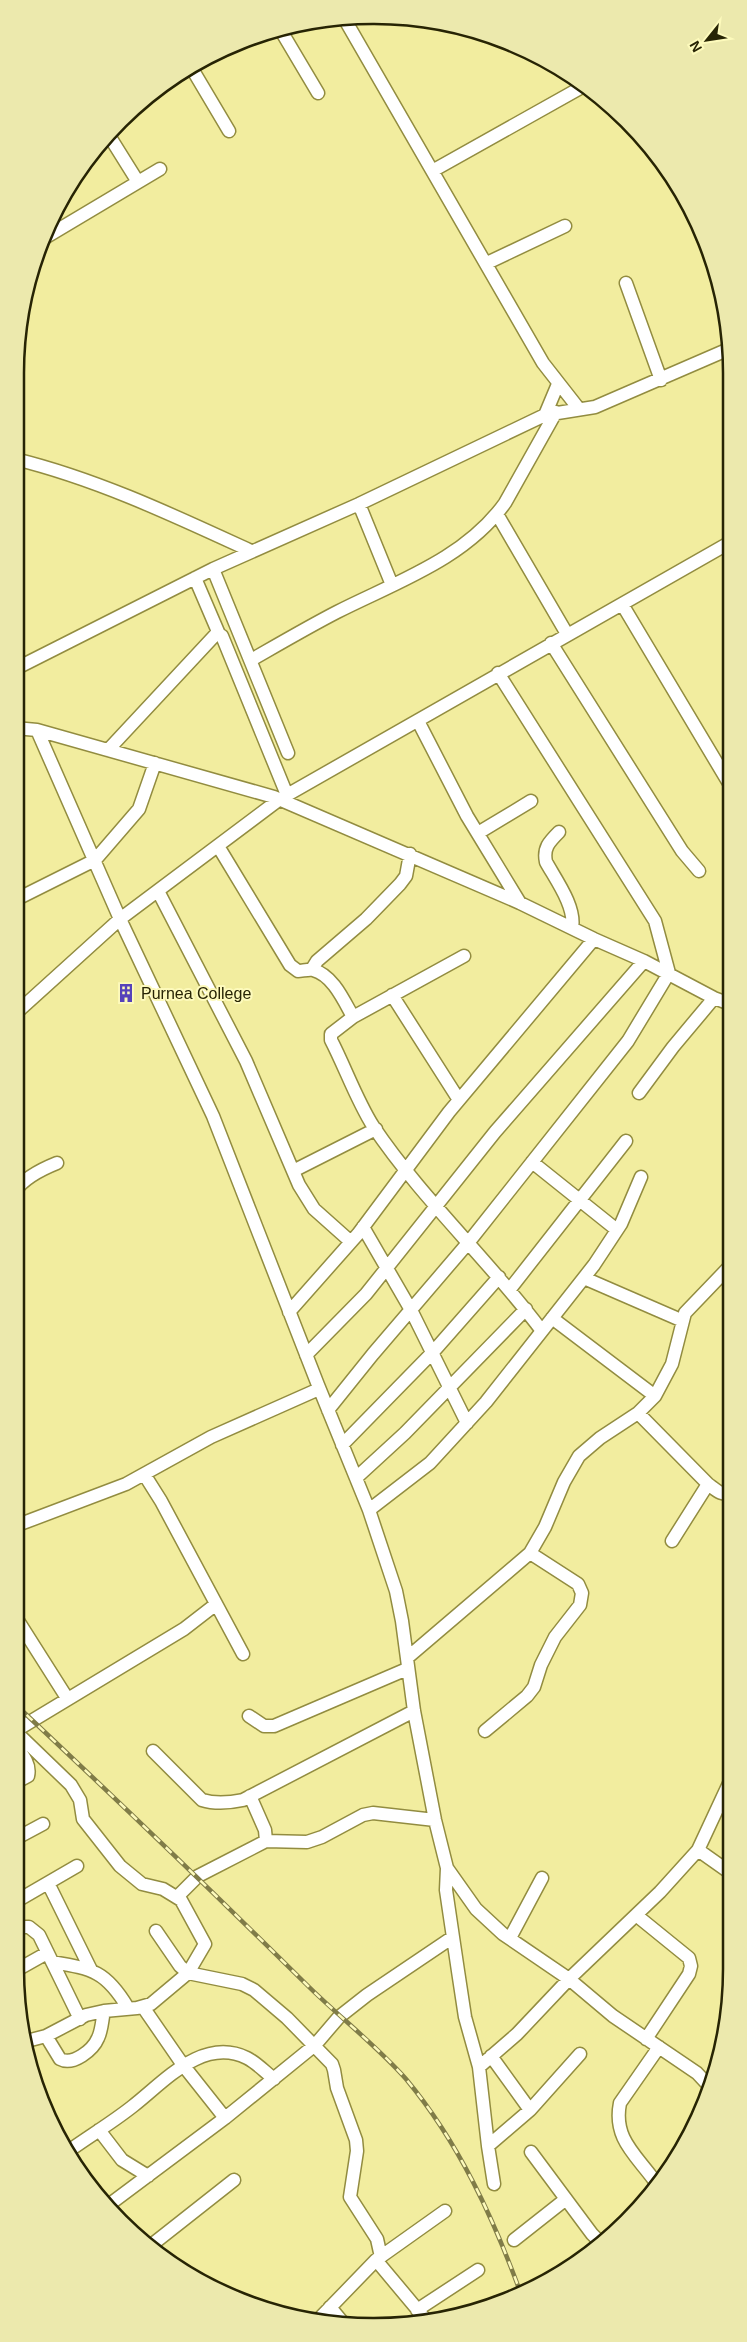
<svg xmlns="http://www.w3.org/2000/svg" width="747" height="2342" viewBox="0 0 747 2342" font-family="Arial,sans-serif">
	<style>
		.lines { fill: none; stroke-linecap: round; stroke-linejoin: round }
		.minor-casing { stroke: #928c40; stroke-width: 15 }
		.minor { stroke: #fff; stroke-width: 12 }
		.rail-casing { stroke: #807c48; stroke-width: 4.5 }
		.rail { stroke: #fdfabc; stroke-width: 2.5; stroke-dasharray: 8; stroke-linecap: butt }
		.labels { text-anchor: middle; stroke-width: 4; stroke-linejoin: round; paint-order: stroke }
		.poi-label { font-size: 16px; fill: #272404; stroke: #fdfabc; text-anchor: start }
		.rim { fill: none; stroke: #272404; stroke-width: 2.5 }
	</style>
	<rect width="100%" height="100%" fill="#f2ed9f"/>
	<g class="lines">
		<g class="minor-casing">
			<path id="minor" d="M344 18 543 363 579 409
				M280 29 318 93
				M191 67 229 131
				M108 134 138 182
				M434 170 582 87
				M41 240 160 169
				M487 263 565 226
				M626 283 661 380
				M545 415 558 384
				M15 459C97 479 175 516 251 551
				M359 504 392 585
				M497 514 567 634
				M213 569 288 753
				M195 578 219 634
				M622 604 730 785
				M551 643 682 851 699 871
				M251 660C279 644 308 627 337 612 396 582 465 559 505 503L556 412
				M15 669 213 569 359 504 545 415 595 407 729 349
				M418 721 467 816 520 903
				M15 728 37 730 274 797 520 903 594 939 644 961 714 998 730 1004
				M37 730 120 919 213 1116 318 1385 369 1510 396 1591 402 1621 414 1711 435 1820 447 1868 476 1909 503 1934 569 1979 613 2016 697 2073 710 2087
				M108 750 217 633 222 636 287 795
				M559 832C549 842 543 848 546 862 556 880 576 907 572 928
				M478 833 531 801
				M218 846 290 965 298 971C302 971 309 969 313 970 333 975 344 1001 353 1017
				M158 891 246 1061 299 1185 314 1209 351 1242
				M15 900 95 860 139 809 155 763
				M464 956 353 1017 331 1034V1040C345 1067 357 1101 373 1126 422 1199 489 1260 542 1331
				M312 969 317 961 366 919 400 884 406 876 410 854
				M392 995 459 1100
				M15 1014 120 919 280 799 729 543
				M639 1093 673 1047 714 998
				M532 1162 617 1230
				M293 1171 376 1129
				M15 1191C25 1177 42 1169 57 1163
				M363 1227 411 1310 467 1423
				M584 1278 683 1321
				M510 1289 626 1141
				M289 1312 358 1234 449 1112 594 939
				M552 1318 655 1396
				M306 1355 366 1294 495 1132 644 961
				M328 1410 373 1354 468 1243 628 1041 669 973 655 921 498 673
				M638 1413 708 1484
				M342 1445 433 1352 499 1277
				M144 1474 161 1501 243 1654
				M356 1478 405 1433 526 1309
				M369 1510 430 1463 486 1402 594 1265 621 1224 641 1177
				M15 1526 126 1484 211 1437 319 1389
				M672 1541 708 1484C715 1489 722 1497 731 1492
				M15 1616 67 1698
				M407 1658 530 1553 545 1527 564 1482 579 1456 600 1438 638 1413 655 1396 672 1364 685 1313 731 1265
				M249 1716 264 1726H274L407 1669
				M15 1731 71 1785 80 1800 83 1819 120 1866 142 1884 163 1889 181 1900 205 1944 188 1973 151 2004 137 2008 104 2011 86 2015 46 2036 23 2042
				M15 1731 184 1629 215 1605
				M485 1731 527 1696 534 1687 541 1665 555 1637 580 1605 582 1593 578 1584 530 1553
				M15 1745C22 1754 31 1764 28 1776L15 1783
				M153 1751 202 1800C215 1804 229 1803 243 1800L414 1711
				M250 1796 265 1830 266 1841
				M15 1839 43 1824
				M698 1850 732 1874
				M447 1868 446 1890 458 1971 465 2017 479 2067 488 2146 494 2184
				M48 1883 91 1970
				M177 1897 198 1876 266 1841 307 1842 322 1837 363 1815 373 1813 435 1820
				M15 1902 77 1866
				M636 1915 689 1958 691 1966 689 1974 646 2039
				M15 1927H29L39 1935 80 2019
				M156 1931 180 1966 188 1973 242 1984 254 1990 287 2018 332 2064 334 2070 337 2088 356 2140 357 2151 350 2197 377 2239 381 2257
				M510 1938 542 1878
				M52 1962C93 1969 106 1971 128 2008
				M15 1971 47 1953
				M143 2007 183 2065 225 2118
				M46 2036 60 2059C73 2066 93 2050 98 2038 102 2030 102 2020 104 2011
				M491 2056 530 2110
				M479 2067 517 2034 569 1979 660 1892 698 1850 732 1777
				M99 2130 122 2160 148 2176
				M488 2146 530 2110 580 2054
				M70 2150C91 2135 113 2122 133 2106 164 2082 203 2036 247 2058 257 2063 265 2072 274 2079
				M531 2152 592 2234 601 2243
				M654 2180C635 2154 613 2138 620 2103L659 2047
				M106 2207 225 2118 315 2045 339 2017 367 1995 453 1937
				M514 2240 566 2199
				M149 2247 234 2180
				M330 2307 345 2325
				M417 2310 478 2270
				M317 2321 376 2260
				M427 2321 376 2260 445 2211"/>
		</g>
		<use href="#minor" class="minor"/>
		<g class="rail-casing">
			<path id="rail" d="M15 1704C113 1796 210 1889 306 1984 337 2015 377 2046 406 2079 459 2143 493 2217 521 2294"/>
		</g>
		<use href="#rail" class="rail"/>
	</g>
	<defs>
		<g id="building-bare" transform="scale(1.5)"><path d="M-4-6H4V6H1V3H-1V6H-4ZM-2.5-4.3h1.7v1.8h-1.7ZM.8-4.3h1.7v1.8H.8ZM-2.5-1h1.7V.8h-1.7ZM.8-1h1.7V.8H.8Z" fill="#5642ba" stroke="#fdfabc" stroke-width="2.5" paint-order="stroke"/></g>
	</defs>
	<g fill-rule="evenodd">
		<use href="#building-bare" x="126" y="993"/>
	</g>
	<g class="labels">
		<g class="poi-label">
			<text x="141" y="999">Purnea College</text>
		</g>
	</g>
	<path d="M0 0H747V2342H0ZM373 24H374A349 349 0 0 1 723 373V1969A349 349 0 0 1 374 2318H373A349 349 0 0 1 24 1969V373A349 349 0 0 1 373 24Z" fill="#ece9ad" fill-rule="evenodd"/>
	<path class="rim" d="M373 24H374A349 349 0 0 1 723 373V1969A349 349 0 0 1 374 2318H373A349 349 0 0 1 24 1969V373A349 349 0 0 1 373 24Z"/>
	<g transform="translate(707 40) rotate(240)" stroke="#fdfabc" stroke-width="4" paint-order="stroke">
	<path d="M0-4L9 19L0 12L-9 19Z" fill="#272404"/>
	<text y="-8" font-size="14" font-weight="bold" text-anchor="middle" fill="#272404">N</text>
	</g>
</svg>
